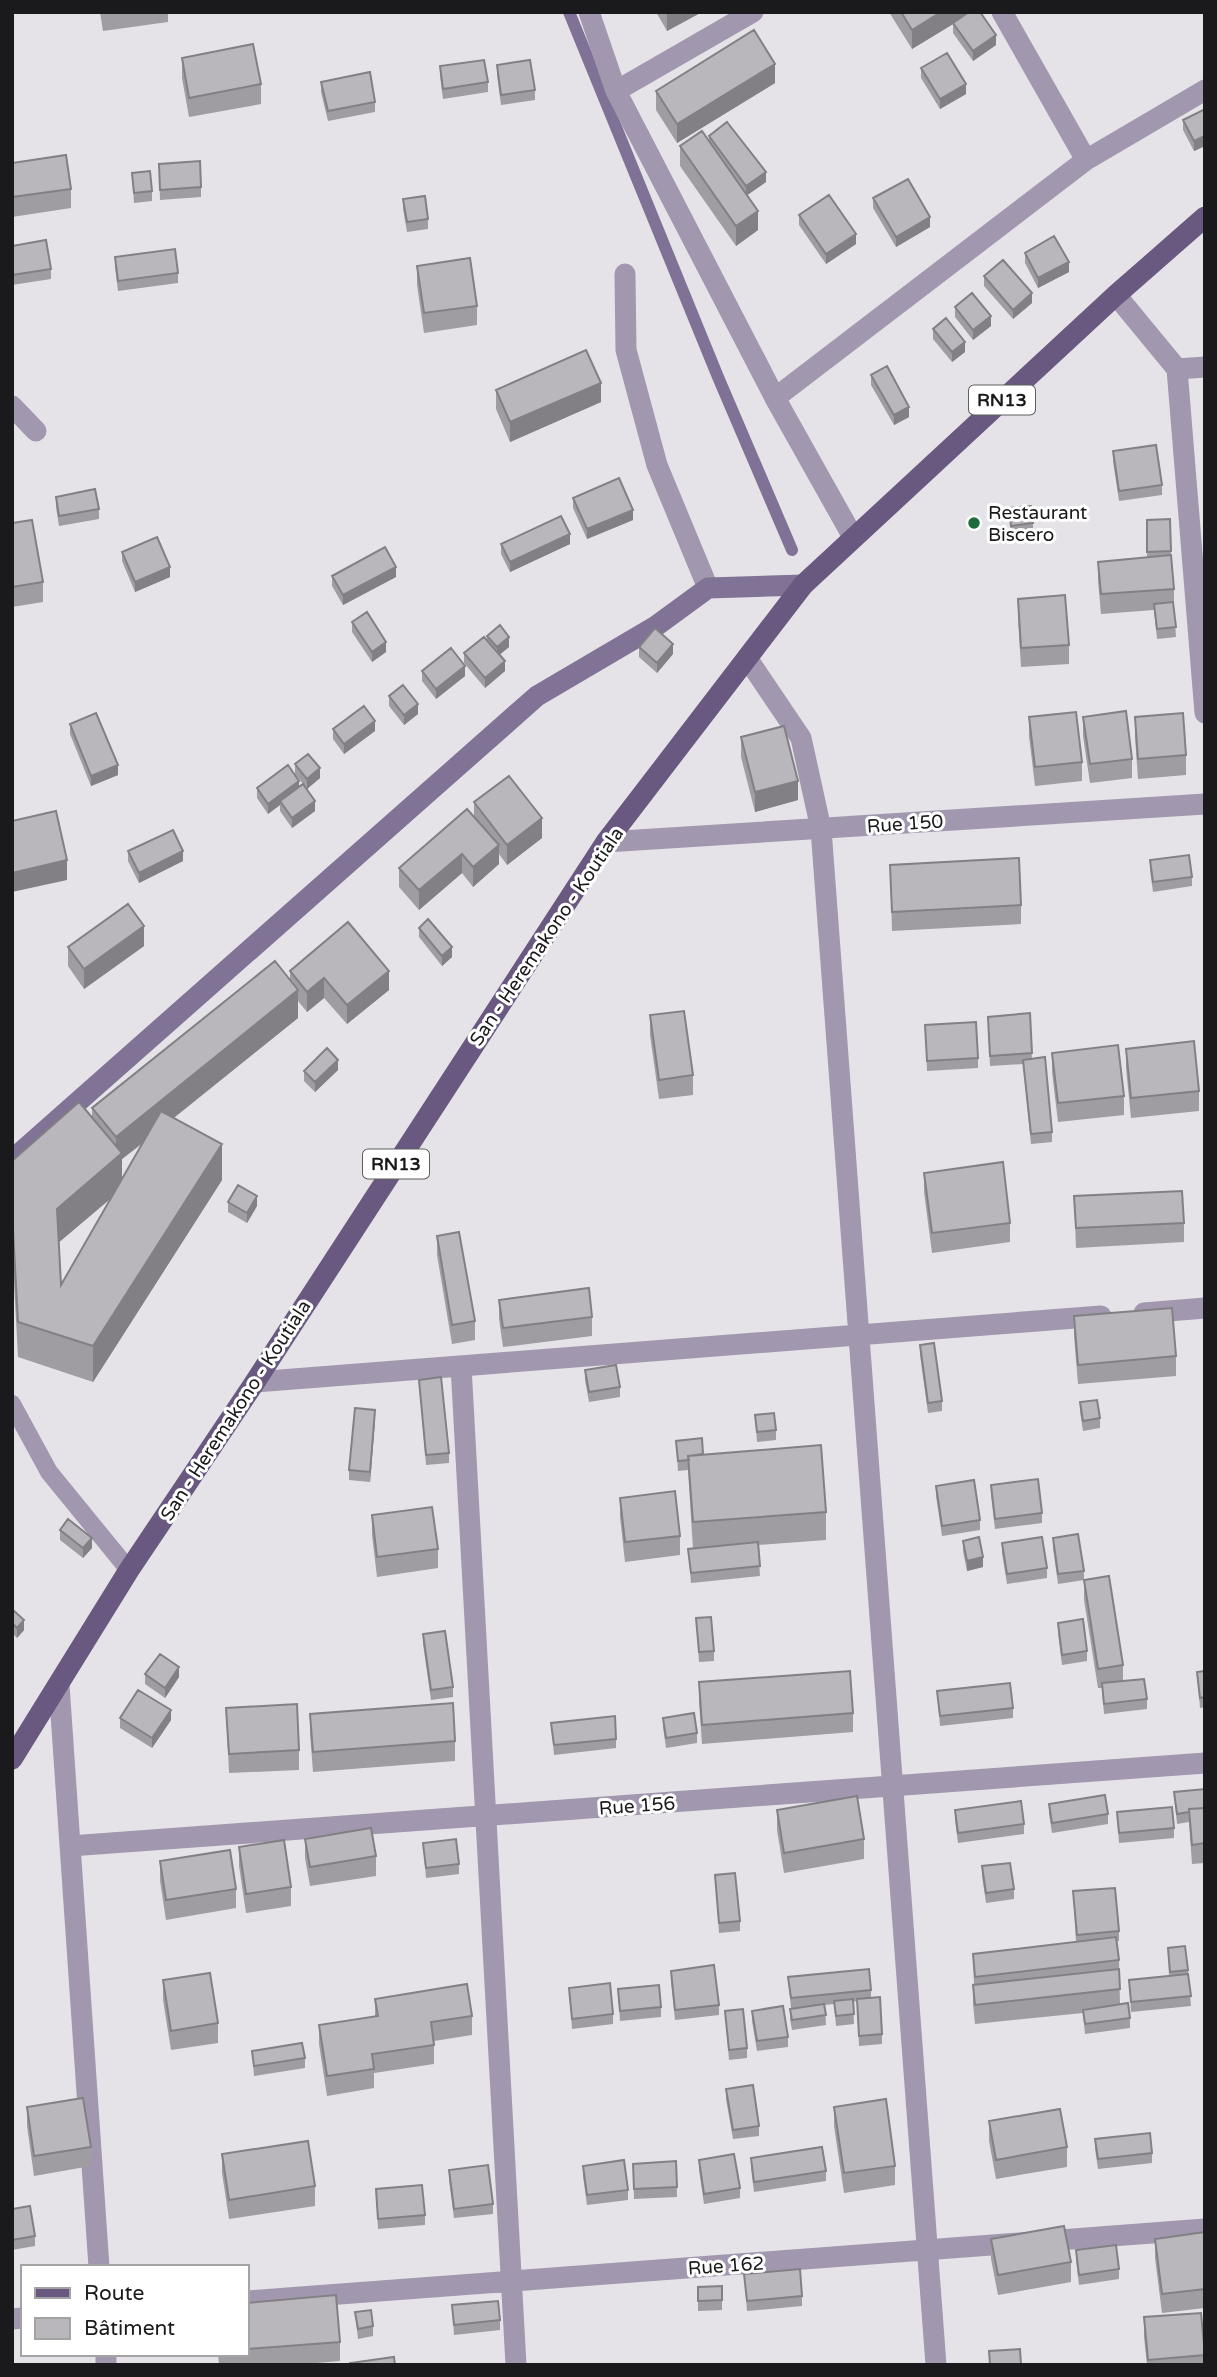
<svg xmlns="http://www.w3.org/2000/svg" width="1217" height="2377" viewBox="0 0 1217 2377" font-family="'Varela Round',sans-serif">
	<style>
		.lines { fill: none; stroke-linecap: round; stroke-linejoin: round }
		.stream { stroke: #807297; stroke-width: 12 }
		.lane { stroke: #a198af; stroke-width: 18 }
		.street { stroke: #a198af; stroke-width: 21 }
		.secondary { stroke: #807395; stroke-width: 21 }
		.primary { stroke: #695981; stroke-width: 21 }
		.wall { fill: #9f9da2; fill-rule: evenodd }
		.shaded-wall { fill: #828084 }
		.building { fill: #b9b7bc; stroke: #828084; stroke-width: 2 }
		.poi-dot { fill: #1d6c3c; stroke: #fff; stroke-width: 2.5 }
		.labels { text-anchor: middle; stroke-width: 6; stroke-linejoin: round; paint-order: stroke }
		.shield { fill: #fff; stroke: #5f5e5f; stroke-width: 2 }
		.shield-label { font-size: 18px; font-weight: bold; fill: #1a191b }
		.poi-label { font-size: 19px; fill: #1a191b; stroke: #fff; text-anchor: start }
		.street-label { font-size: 19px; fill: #1a191b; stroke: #fff }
	</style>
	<rect width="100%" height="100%" fill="#e5e3e8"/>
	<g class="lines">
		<path class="stream" d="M569 12 718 377 792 550"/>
		<path class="lane" d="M12 1404 49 1472 129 1570"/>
		<path class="street" d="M589 12 616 91 775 398 853 537
			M1002 12 1086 160
			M616 91 753 12
			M625 274 626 350 657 465 708 588
			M1116 295 1177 369 1205 713
			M1177 369 1205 367
			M775 398 1086 160 1205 90
			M12 406 36 431
			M747 658 801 738 821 829 936 2365
			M606 842 1205 804
			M1144 1313 1205 1308
			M461 1366 516 2365
			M255 1382 1101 1316
			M59 1685 99 2267
			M70 1846 1205 1763
			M247 2301 1205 2229
			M12 2319 23 2318
			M106 2354V2365"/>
		<path class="secondary" d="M12 1160 537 696 656 626 708 588 803 585"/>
		<path class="primary" d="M12 1759 129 1570 255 1382 606 842 803 585 1116 295 1205 217"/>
	</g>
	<path class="wall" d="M100 12H168V22L103 31Z
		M656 12H702L667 31Z
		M889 12H980L996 45 973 61 953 33V24L912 49Z
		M182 58 261 84V104L189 117 182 78Z
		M497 65 535 90V100L501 105 497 75Z
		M440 66 488 82V92L443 99 440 76Z
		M921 68 966 94 940 109 921 78Z
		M321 82 375 102V112L328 121 321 92Z
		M775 83 677 143 656 110V91Z
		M1205 109V146L1194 151 1183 130V120Z
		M709 136 766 182 747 195 758 230 736 246 680 166V146L709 141Z
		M12 163 71 189V208L12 217Z
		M159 164 201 187V197L160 200Z
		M132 173 152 191V201L134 203Z
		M873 198 930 227 896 247 873 208Z
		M403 199 428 219V229L407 232 403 209Z
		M799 215 856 244 826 264 799 225Z
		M12 246 51 269V279L12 285Z
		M1025 253 1069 272 1038 288 1025 263Z
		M115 257 178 273V283L118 291 115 267Z
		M417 266 477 306V325L424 333 417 285Z
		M984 276 1032 303 1013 319 984 286Z
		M955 307 991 326 973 340 955 317Z
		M933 329 965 352 952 362 933 339Z
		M871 375 909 417 894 425 871 385Z
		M496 390 601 402 510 442 496 409Z
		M1113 451 1162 485V495L1119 501 1113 461Z
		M56 497 99 509V519L59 526 56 507Z
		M573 498 633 520 587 539 573 508Z
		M1009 508 1033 523V533L1011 535Z
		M1170 519 1171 555 1174 589V608L1176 637 1157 639 1154 610 1101 614 1098 581V562L1147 557V520Z
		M12 523 43 582V602L12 607Z
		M501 544H570L510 572 501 554Z
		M122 552 170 577 135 592 122 561Z
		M332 576 396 577 343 605 332 586Z
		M1018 599 1069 645V664L1021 667 1018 618Z
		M352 622 386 652 372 662 352 632Z
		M487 636 509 647 499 655 505 671 485 688 464 663V653L487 641Z
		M639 647 673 654 657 673 639 657Z
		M422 671 465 676 436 699 422 681Z
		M389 696 418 714 404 725 389 706Z
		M1029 717 1082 762V781L1035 786 1029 736Z
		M1083 717 1132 759V778L1090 783 1083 736Z
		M1135 717 1186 755V775L1138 779 1135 737Z
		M70 724 118 775 91 786 70 734Z
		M333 729 375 731 344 754 333 739Z
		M741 737 798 800 755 812 741 757Z
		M295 764 320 778 307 789 295 774Z
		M299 786 315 811 292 828 280 811V805L268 814 257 798V788Z
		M474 802 542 838 507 865 499 854V864L473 887 462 873 419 910 399 887V868L474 817Z
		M128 851 183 861 139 883 128 861Z
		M1150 860 1192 877V886L1153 892 1150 870Z
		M890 865 1021 905V924L892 931Z
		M419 928 452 957 442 966 419 937Z
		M144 946 84 989 68 966V947Z
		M290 971 389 990 347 1024 324 998 307 1012 298 1001V1018L174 1118 222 1180 93 1382 18 1357 12 1246V1161L92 1117V1108L290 979ZM142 1144 122 1178V1159ZM111 1198 61 1285 59 1242Z
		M1030 1013 1032 1059 1052 1132V1142L1031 1144 1023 1064 990 1066 988 1027V1017Z
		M650 1015 693 1075V1095L659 1099 650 1035Z
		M925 1025 978 1058V1068L927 1071Z
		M1126 1049 1199 1091V1111L1131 1118 1126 1068Z
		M1052 1053 1124 1096V1115L1058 1122 1052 1072Z
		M338 1070 315 1092 304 1081V1071Z
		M924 1173 1010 1223V1242L932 1253 924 1192Z
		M1074 1196 1184 1223V1242L1076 1248Z
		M228 1202 257 1206 247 1223 228 1212Z
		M437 1236 475 1321V1340L452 1344 437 1255Z
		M499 1300 592 1317V1336L503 1347 499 1319Z
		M1074 1316 1176 1356V1376L1078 1384 1074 1336Z
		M920 1345 942 1401V1411L928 1413 920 1355Z
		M585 1370 620 1387V1397L589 1402 585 1380Z
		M419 1380 449 1453V1463L426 1465Z
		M1080 1402 1100 1418V1428L1083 1431 1080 1412Z
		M755 1415 776 1430V1440L757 1442Z
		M375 1420 370 1482 349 1480V1470Z
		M676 1441 826 1512V1540L758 1545 760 1576 691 1583 688 1549H693L688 1470 678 1471Z
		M991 1485 1042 1513V1523L995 1529 991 1495Z
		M936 1486 980 1520V1530L942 1536 936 1496Z
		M620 1498 680 1536V1555L625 1562 620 1517Z
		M372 1515 438 1549V1568L377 1577 372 1535Z
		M60 1530 92 1548 83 1558 60 1540Z
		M1053 1538 1084 1571V1580L1058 1584 1053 1548Z
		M963 1541 983 1567 967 1571 963 1551Z
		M1002 1543 1047 1568V1578L1007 1584 1002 1553Z
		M1084 1580 1123 1665V1681L1147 1699V1709L1104 1714 1102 1688H1098L1084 1600Z
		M12 1609 24 1630 17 1638 12 1633Z
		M696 1618 714 1651V1661L699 1662Z
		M1058 1623 1087 1651V1661L1062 1665 1058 1633Z
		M423 1634 453 1687V1697L431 1700 423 1644Z
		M1205 1671V1707L1200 1708 1197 1672Z
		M145 1674 179 1677 165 1698 145 1684Z
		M699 1682 853 1713V1732L702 1744 699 1702Z
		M937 1691 1013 1708V1718L940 1726Z
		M226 1708 299 1750V1770L229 1773Z
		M310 1714 455 1741V1761L313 1772 310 1733Z
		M120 1718 171 1720 152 1748 120 1728Z
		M663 1718 697 1733V1743L666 1748 663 1727Z
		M551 1723 616 1739V1748L554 1755Z
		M1205 1789V1863L1192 1864 1189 1822 1177 1824 1174 1792Z
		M1049 1804 1108 1814V1824L1052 1833 1049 1814Z
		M777 1810 864 1839V1859L784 1873 777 1830Z
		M955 1810 1024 1824V1834L958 1843 955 1820Z
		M1117 1812 1174 1828V1838L1119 1843Z
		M305 1839 376 1856V1876L310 1886 305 1858Z
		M423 1843 459 1864V1874L426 1878Z
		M239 1847 291 1887V1906L246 1913 239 1866Z
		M160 1861 236 1889V1908L166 1920 160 1881Z
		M982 1866 1014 1889V1899L986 1903 982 1876Z
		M715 1875 740 1921V1931L719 1933Z
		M1073 1891 1119 1931V1941H1117L1119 1960 1120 2004 1130 2018V2028L1085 2034 1083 2013 975 2024 973 2004V1985H974L973 1954 1076 1942Z
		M1168 1948 1188 1970 1191 2006 1131 2012 1129 1980 1169 1976Z
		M671 1971 719 2005V2015L675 2020 671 1981Z
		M788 1977 871 1990V1998L882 2034V2044L859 2046 857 2001 853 2002 854 2024 836 2026 834 2004 825 2005 826 2025 792 2030 790 2019 791 2008Z
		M163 1980 218 2023V2043L171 2050 163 2000Z
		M569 1988 613 2014V2024L572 2029Z
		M618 1989 661 2007V2017L620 2021Z
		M375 1999 472 2016V2035L434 2041V2064L374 2073V2088L327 2096 319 2044V2025L375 2016Z
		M725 2011 747 2048V2058L729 2060Z
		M752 2011 788 2037V2047L757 2051 752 2021Z
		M252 2051 305 2058V2068L254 2076Z
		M726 2089 759 2126V2136L733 2139 726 2099Z
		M27 2107 91 2147V2166L34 2176 27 2126Z
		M834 2107 895 2166V2185L844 2193 834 2126Z
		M989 2121 1067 2147V2167L996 2179 989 2141Z
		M1095 2139 1152 2153V2163L1098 2169 1095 2149Z
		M222 2154 315 2186V2206L229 2219 222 2173Z
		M751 2158 826 2171V2181L754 2192 751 2168Z
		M699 2160 740 2188V2198L704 2204 699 2170Z
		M676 2161 677 2197 634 2199 633 2164Z
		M583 2166 628 2190V2200L587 2205 583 2176Z
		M449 2170 493 2204V2214L454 2218 449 2180Z
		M376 2189 425 2215V2225L378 2229Z
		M12 2209 35 2236V2246L12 2250Z
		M1205 2232V2308L1162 2313 1155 2258V2239Z
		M991 2239 1071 2262V2282L998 2295 991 2259Z
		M1076 2250 1119 2269V2279L1079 2285 1076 2260Z
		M744 2274 802 2296V2306L747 2311Z
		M722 2286V2310L698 2311V2287Z
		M247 2303 340 2342V2361L294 2365H219L218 2354H247Z
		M452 2305 500 2320V2330L454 2335Z
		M355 2312 373 2326V2336L358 2339Z
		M1144 2317 1205 2349V2365H1147L1144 2337Z"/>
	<path class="shaded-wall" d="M667 12H702L667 31Z
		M941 12H973L912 49V30Z
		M996 35V45L973 61V51Z
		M775 64V83L677 143V124Z
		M966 84V94L940 109V99Z
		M1205 136V146L1194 151V141Z
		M766 172V182L746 196V186Z
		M758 211V230L736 246V226Z
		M930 217V227L896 247V237Z
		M856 234V244L826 264V254Z
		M1069 262V272L1038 288V278Z
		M1032 293V303L1013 319V310Z
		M991 316V326L973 340V330Z
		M965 342V352L952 362V352Z
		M601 383V402L510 442V422Z
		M909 407V417L894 425V415Z
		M633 510V520L587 539V529Z
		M570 534V544L510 572V562Z
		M170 567V577L135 592V582Z
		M396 567V577L343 605V595Z
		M509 637V647L497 657V647Z
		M386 642V652L372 662V652Z
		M673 644V654L657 673V663Z
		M505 661V671L485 688V678Z
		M465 666V676L436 699V689Z
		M418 704V714L404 725V715Z
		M375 721V731L344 754V744Z
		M118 765V775L91 786V776Z
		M320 768V778L307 789V779Z
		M299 781V791L280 801V805L268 814V804Z
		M798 781V800L755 812V792Z
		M315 801V811L292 828V818Z
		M542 818V838L507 865V845Z
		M499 845V864L473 887V867Z
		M183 851V861L139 883V873Z
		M462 854V873L419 910V890Z
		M67 860V880L12 892V873Z
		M144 926V946L84 989V969Z
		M452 947V957L442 966V956Z
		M389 971V990L347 1024V1005Z
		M324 978V998L307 1012V992Z
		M298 990V1018L122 1159V1189L57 1244V1209L116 1159V1137Z
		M338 1060V1070L315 1092V1082Z
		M222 1144V1180L93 1382V1346Z
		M257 1196V1206L247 1223V1213Z
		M375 1410V1420L370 1482V1472Z
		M92 1538V1548L83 1558V1548Z
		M983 1557V1567L967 1571V1561Z
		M24 1620V1630L17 1638V1628Z
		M179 1667V1677L165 1698V1688Z
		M171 1710V1720L152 1748V1738Z"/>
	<path class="building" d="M901 12H941L912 30Z
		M969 12H980L996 35 973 51 953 23Z
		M754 30 775 64 677 124 656 91Z
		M253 44 261 84 189 98 182 58Z
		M947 53 966 84 940 99 921 68Z
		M484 60 488 82 443 89 440 66Z
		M530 60 535 90 501 95 497 65Z
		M370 72 375 102 328 111 321 82Z
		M1205 109V136L1194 141 1183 120Z
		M727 122 766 172 746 186 709 136Z
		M702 131 758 211 736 226 680 146Z
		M66 155 71 189 12 197V163Z
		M200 161 201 187 160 190 159 164Z
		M150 171 152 191 134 193 132 173Z
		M908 179 930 217 896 237 873 198Z
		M829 195 856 234 826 254 799 215Z
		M425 196 428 219 407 222 403 199Z
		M1054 236 1069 262 1038 278 1025 253Z
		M46 240 51 269 12 275V246Z
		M175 249 178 273 118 281 115 257Z
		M470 258 477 306 424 313 417 266Z
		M1003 260 1032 293 1013 310 984 276Z
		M972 293 991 316 973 330 955 307Z
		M946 318 965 342 952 352 933 329Z
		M586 350 601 383 510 422 496 390Z
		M887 366 909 407 894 415 871 375Z
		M1156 445 1162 485 1119 491 1113 451Z
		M619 478 633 510 587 529 573 498Z
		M95 489 99 509 59 516 56 497Z
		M1031 506 1033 523 1011 526 1009 508Z
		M561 516 570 534 510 562 501 544Z
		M1170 519 1171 551 1147 552V520Z
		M32 520 43 582 12 587V523Z
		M157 537 170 567 135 582 122 552Z
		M385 547 396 567 343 595 332 576Z
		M1171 555 1174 589 1101 594 1098 562Z
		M1065 595 1069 645 1021 648 1018 599Z
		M1173 602 1176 627 1157 629 1154 604Z
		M367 612 386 642 372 652 352 622Z
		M500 625 509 637 497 647 487 636Z
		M655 628 673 644 657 663 639 647Z
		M484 637 505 661 485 678 464 653Z
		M451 648 465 666 436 689 422 671Z
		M403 685 418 704 404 715 389 696Z
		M364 706 375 721 344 744 333 729Z
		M1126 711 1132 759 1090 764 1083 717Z
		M1076 712 1082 762 1035 767 1029 717Z
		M96 713 118 765 91 776 70 724Z
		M1183 713 1186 755 1138 759 1135 717Z
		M784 726 798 781 755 792 741 737Z
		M308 754 320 768 307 779 295 764Z
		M288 765 299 781 268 804 257 788Z
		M509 776 542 818 507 845 474 802Z
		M303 784 315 801 292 818 280 801Z
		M467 809 499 845 473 867 462 854 419 890 399 868Z
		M56 811 67 860 12 873V821Z
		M173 830 183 851 139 873 128 851Z
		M1189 855 1192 877 1153 882 1150 860Z
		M1019 858 1021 905 892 912 890 865Z
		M128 904 144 926 84 969 68 947Z
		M428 919 452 947 442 956 419 928Z
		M348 922 389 971 347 1005 324 978 307 992 290 971Z
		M275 961 298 990 116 1137 92 1108Z
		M684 1011 693 1075 659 1080 650 1015Z
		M1030 1013 1032 1053 990 1056 988 1017Z
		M976 1022 978 1058 927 1061 925 1025Z
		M1194 1041 1199 1091 1131 1098 1126 1049Z
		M1118 1045 1124 1096 1058 1103 1052 1053Z
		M327 1048 338 1060 315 1082 304 1071Z
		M1045 1057 1052 1132 1031 1134 1023 1060Z
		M79 1102 122 1153 57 1209 61 1285 161 1111 222 1144 93 1346 18 1322 12 1211V1161Z
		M1003 1162 1010 1223 932 1233 924 1173Z
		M238 1185 257 1196 247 1213 228 1202Z
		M1182 1191 1184 1223 1076 1228 1074 1196Z
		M459 1232 475 1321 452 1325 437 1236Z
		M589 1288 592 1317 503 1328 499 1300Z
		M1172 1308 1176 1356 1078 1365 1074 1316Z
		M934 1343 942 1401 928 1403 920 1345Z
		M616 1365 620 1387 589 1392 585 1370Z
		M441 1377 449 1453 426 1455 419 1380Z
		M1097 1400 1100 1418 1083 1421 1080 1402Z
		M355 1408 375 1410 370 1472 349 1470Z
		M774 1413 776 1430 757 1432 755 1415Z
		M702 1438 703 1454 688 1456 689 1460 678 1461 676 1441Z
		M821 1445 826 1512 693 1522 688 1456Z
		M1038 1479 1042 1513 995 1519 991 1485Z
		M974 1480 980 1520 942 1526 936 1486Z
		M675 1491 680 1536 625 1542 620 1498Z
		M432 1507 438 1549 377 1557 372 1515Z
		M68 1519 92 1538 83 1548 60 1530Z
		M1078 1534 1084 1571 1058 1574 1053 1538Z
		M979 1537 983 1557 967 1561 963 1541Z
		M1042 1537 1047 1568 1007 1574 1002 1543Z
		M758 1542 760 1566 691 1573 688 1549Z
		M1109 1576 1123 1665 1098 1669 1084 1580Z
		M12 1609 24 1620 17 1628 12 1623Z
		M711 1617 714 1651 699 1652 696 1618Z
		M1083 1619 1087 1651 1062 1655 1058 1623Z
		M445 1631 453 1687 431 1690 423 1634Z
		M160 1654 179 1667 165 1688 145 1674Z
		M850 1671 853 1713 702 1725 699 1682Z
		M1205 1671V1697L1200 1698 1197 1672Z
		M1144 1679 1147 1699 1104 1704 1102 1683Z
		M1010 1683 1013 1708 940 1716 937 1691Z
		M138 1690 171 1710 152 1738 120 1718Z
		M453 1703 455 1741 313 1752 310 1714Z
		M297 1704 299 1750 229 1754 226 1708Z
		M694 1713 697 1733 666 1738 663 1718Z
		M615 1716 616 1739 554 1745 551 1723Z
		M1205 1789V1808L1189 1809V1812L1177 1814 1174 1792Z
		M1105 1795 1108 1814 1052 1823 1049 1804Z
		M857 1796 864 1839 784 1853 777 1810Z
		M1021 1801 1024 1824 958 1833 955 1810Z
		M1172 1807 1174 1828 1119 1833 1117 1812Z
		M1205 1808V1843L1192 1845 1189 1809Z
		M371 1828 376 1856 310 1867 305 1839Z
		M456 1839 459 1864 426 1868 423 1843Z
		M284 1840 291 1887 246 1894 239 1847Z
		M230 1850 236 1889 166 1900 160 1861Z
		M1010 1863 1014 1889 986 1893 982 1866Z
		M735 1873 740 1921 719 1923 715 1875Z
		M1115 1888 1119 1931 1077 1935 1073 1891Z
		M1116 1937 1119 1960 975 1977 973 1954Z
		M1185 1946 1188 1970 1170 1972 1168 1948Z
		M714 1965 719 2005 675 2010 671 1971Z
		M869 1969 871 1990 791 1998 788 1977Z
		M1119 1969 1120 1989 975 2005 973 1985Z
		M210 1973 218 2023 171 2031 163 1980Z
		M1188 1974 1191 1996 1131 2002 1129 1980Z
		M610 1983 613 2014 572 2019 569 1988Z
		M467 1984 472 2016 431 2022 434 2045 372 2054 374 2069 327 2076 319 2025 378 2016 375 1999Z
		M659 1985 661 2007 620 2011 618 1989Z
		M880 1997 882 2034 859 2036 857 1999Z
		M853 1999 854 2014 836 2016 834 2001Z
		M1128 2003 1130 2018 1085 2024 1083 2010Z
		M824 2004 826 2015 792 2020 790 2009Z
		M783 2006 788 2037 757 2041 752 2011Z
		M743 2009 747 2048 729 2050 725 2011Z
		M302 2043 305 2058 254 2066 252 2051Z
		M753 2085 759 2126 733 2130 726 2089Z
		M83 2098 91 2147 34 2156 27 2107Z
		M886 2099 895 2166 844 2173 834 2107Z
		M1060 2109 1067 2147 996 2160 989 2121Z
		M1150 2133 1152 2153 1098 2159 1095 2139Z
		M308 2141 315 2186 229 2200 222 2154Z
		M822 2147 826 2171 754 2182 751 2158Z
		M734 2154 740 2188 704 2194 699 2160Z
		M624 2160 628 2190 587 2195 583 2166Z
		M676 2161 677 2187 634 2189 633 2164Z
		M488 2165 493 2204 454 2209 449 2170Z
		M422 2185 425 2215 378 2219 376 2189Z
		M30 2206 35 2236 12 2240V2209Z
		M1064 2226 1071 2262 998 2275 991 2239Z
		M1205 2232V2289L1162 2294 1155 2239Z
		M1116 2245 1119 2269 1079 2275 1076 2250Z
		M800 2269 802 2296 747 2301 744 2274Z
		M722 2286V2300L698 2301V2287Z
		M336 2295 340 2342 247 2349V2303Z
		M498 2301 500 2320 454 2325 452 2305Z
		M371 2310 373 2326 358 2329 355 2312Z
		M1201 2313 1205 2355 1148 2360 1144 2317Z
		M1020 2349 1021 2365H990L989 2351Z
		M394 2357 395 2365H350V2363Z"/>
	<circle class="poi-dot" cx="974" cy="523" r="7"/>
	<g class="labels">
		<g class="shield">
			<rect x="969" y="385.5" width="66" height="29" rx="5"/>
			<rect x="363" y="1149.5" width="66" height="29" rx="5"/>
		</g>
		<g class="shield-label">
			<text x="1002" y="406">RN13</text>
			<text x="396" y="1170">RN13</text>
		</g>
		<g class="poi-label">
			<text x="988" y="519">Restaurant<tspan x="988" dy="22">Biscero</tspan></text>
		</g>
		<g class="street-label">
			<text transform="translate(905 823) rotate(-4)" y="7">Rue 150</text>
			<text transform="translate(546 936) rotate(-56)" y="7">San - Heremakono - Koutiala</text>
			<text transform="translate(235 1410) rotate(-57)" y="7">San - Heremakono - Koutiala</text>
			<text transform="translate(637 1805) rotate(-4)" y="7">Rue 156</text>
			<text transform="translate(726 2265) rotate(-4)" y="7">Rue 162</text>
		</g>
	</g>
	<rect width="1217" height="2377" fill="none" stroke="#1a191b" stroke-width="28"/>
	<rect x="21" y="2265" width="228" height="91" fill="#ffffff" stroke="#a3a3a4" stroke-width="2"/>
	<rect x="35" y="2288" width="35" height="10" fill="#695981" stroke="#a3a3a4" stroke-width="2"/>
	<text x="84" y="2300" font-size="21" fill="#1a191b">Route</text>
	<rect x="35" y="2318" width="35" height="21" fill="#b9b7bc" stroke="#a3a3a4" stroke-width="2"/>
	<text x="84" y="2335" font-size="21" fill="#1a191b">Bâtiment</text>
</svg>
